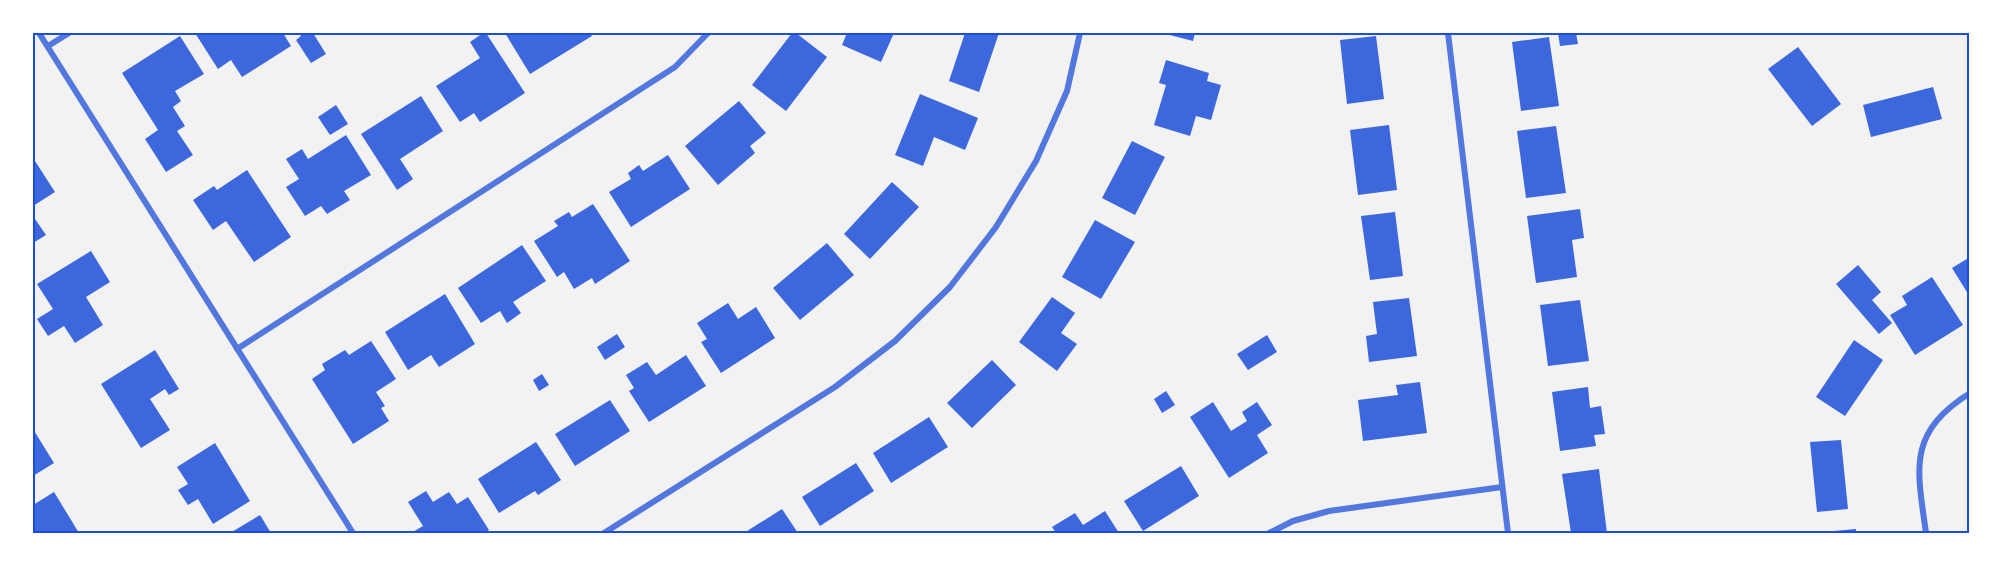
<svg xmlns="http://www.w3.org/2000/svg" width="2003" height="566" viewBox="0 0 2003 566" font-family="'Nunito Sans',sans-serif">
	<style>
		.building { fill: #3d67dc }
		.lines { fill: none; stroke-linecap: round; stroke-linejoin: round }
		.minor { stroke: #5277de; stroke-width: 6 }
		.neatline { fill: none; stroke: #1d4ed8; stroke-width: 2 }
	</style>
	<rect width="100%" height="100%" fill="#f2f2f2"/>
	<path class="building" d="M195 33H283L291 46 242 77 231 60 218 69Z
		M299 33H313L326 54 311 63 296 40 301 36Z
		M483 33H486L525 93 480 122 474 113 460 122 436 86 480 58 470 42Z
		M505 33H590L592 36 530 74Z
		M792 33H796L827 57 786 111 752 85Z
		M847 33H894L881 62 842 45Z
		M965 33H999L979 92 949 81Z
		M1162 33H1195L1193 41Z
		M1558 33H1576L1578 44 1560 46Z
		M180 36 204 74 175 91 181 101 173 107 185 126 177 131 193 155 166 172 145 139 158 130 122 73Z
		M1376 36 1384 99 1347 104 1340 40Z
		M1549 37 1559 106 1521 111 1512 42Z
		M1798 47 1841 104 1812 126 1768 69Z
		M1166 60 1209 73 1207 81 1221 85 1211 120 1196 116 1190 136 1154 125 1166 85 1159 83Z
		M1933 87 1942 119 1871 137 1863 105Z
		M920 94 978 118 965 150 934 137 923 166 895 155Z
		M421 96 443 131 400 159 413 179 397 190 361 134Z
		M739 101 766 133 750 146 755 153 718 185 685 146Z
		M336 105 348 124 330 135 318 117Z
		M1389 125 1397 190 1358 195 1350 130Z
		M1556 126 1566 193 1526 198 1517 131Z
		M346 135 371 175 344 191 350 200 327 214 321 206 305 216 286 187 299 179 286 159 302 149 308 159Z
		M1132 141 1165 157 1135 215 1102 198Z
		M668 155 690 189 631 227 609 192 631 179 628 173 639 165 643 171Z
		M35 161 55 192 33 206V163Z
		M247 170 291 237 254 262 226 221 213 230 193 200 214 186 217 190Z
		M892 182 919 207 870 259 844 234Z
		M593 204 630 261 595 284 592 278 574 289 564 272 557 277 534 241 558 226 554 221 569 212 572 217Z
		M1580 209 1584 238 1572 240 1577 277 1536 283 1527 216Z
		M1395 212 1403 276 1370 280 1361 216Z
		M33 216 46 235 33 243Z
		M1095 220 1135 242 1101 299 1062 277Z
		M827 243 854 275 800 320 773 288Z
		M522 245 546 281 513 302 521 313 507 323 500 311 481 323 458 288Z
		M91 251 110 282 86 297 103 325 75 343 64 326 48 336 37 319 53 309 37 284Z
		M1970 257V297L1952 268Z
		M1858 265 1881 292 1872 300 1892 323 1879 334 1836 284Z
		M1932 277 1963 325 1915 355 1890 315 1907 305 1902 296Z
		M445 294 475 344 439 367 431 355 408 370 385 332Z
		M1052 297 1075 313 1061 333 1077 344 1057 371 1019 342Z
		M1409 298 1417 356 1369 362 1366 336 1377 334 1373 302Z
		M1580 300 1589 361 1548 366 1540 305Z
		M728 303 738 319 756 307 775 338 721 373 701 342 707 339 697 323Z
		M617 334 625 347 605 360 597 347Z
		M1267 335 1277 352 1248 370 1237 354Z
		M1854 340 1883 360 1845 416 1816 397Z
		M371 341 396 379 376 392 385 406 381 408 389 421 353 444 312 379 325 370 322 364 345 350 349 355Z
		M155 350 179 389 169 395 165 389 150 399 170 430 141 448 101 384Z
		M686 355 706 386 649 422 629 391 634 388 626 375 647 362 656 375Z
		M992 360 1016 385 972 428 947 403Z
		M542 374 549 385 539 391 533 380Z
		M1420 382 1427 433 1363 441 1358 400 1398 395 1396 385Z
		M1588 387 1590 408 1601 406 1605 434 1594 435 1596 446 1560 451 1552 392Z
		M1166 391 1175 405 1162 413 1154 399Z
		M610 400 630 431 575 466 555 434Z
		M1213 402 1231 431 1247 421 1242 412 1257 402 1272 425 1257 435 1268 453 1229 478 1190 417Z
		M929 417 948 447 891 483 873 453Z
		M33 429 54 463 33 476Z
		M1841 440 1848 509 1817 512 1810 442Z
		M536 442 561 480 538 495 535 491 499 513 478 479Z
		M215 443 250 501 213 524 198 499 188 505 178 490 188 484 177 467Z
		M856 463 874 491 820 526 802 497Z
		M1181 466 1199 496 1143 531 1124 501Z
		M1599 469 1607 533H1571L1562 474Z
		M426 491 433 502 449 492 457 504 468 497 489 530 484 533H411L423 526 408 502Z
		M54 492 79 533H33V505Z
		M782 509 798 533H744Z
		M1105 511 1119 533H1056L1052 527 1075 513 1083 525Z
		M260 515 271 533H230Z
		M1856 529V533H1834V531Z"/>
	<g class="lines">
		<path class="minor" d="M39 33 353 533
			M1448 33 1508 533
			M48 46 69 33
			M237 349 675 67 708 33
			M604 533 835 387 895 341 950 287 996 227 1036 161 1067 91 1080 33
			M1269 533 1293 521 1329 511 1502 487
			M1926 533C1917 468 1907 433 1970 393"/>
	</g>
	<rect width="2003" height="566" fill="none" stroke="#ffffff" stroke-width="69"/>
	<rect x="34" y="34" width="1934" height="498" class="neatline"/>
</svg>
